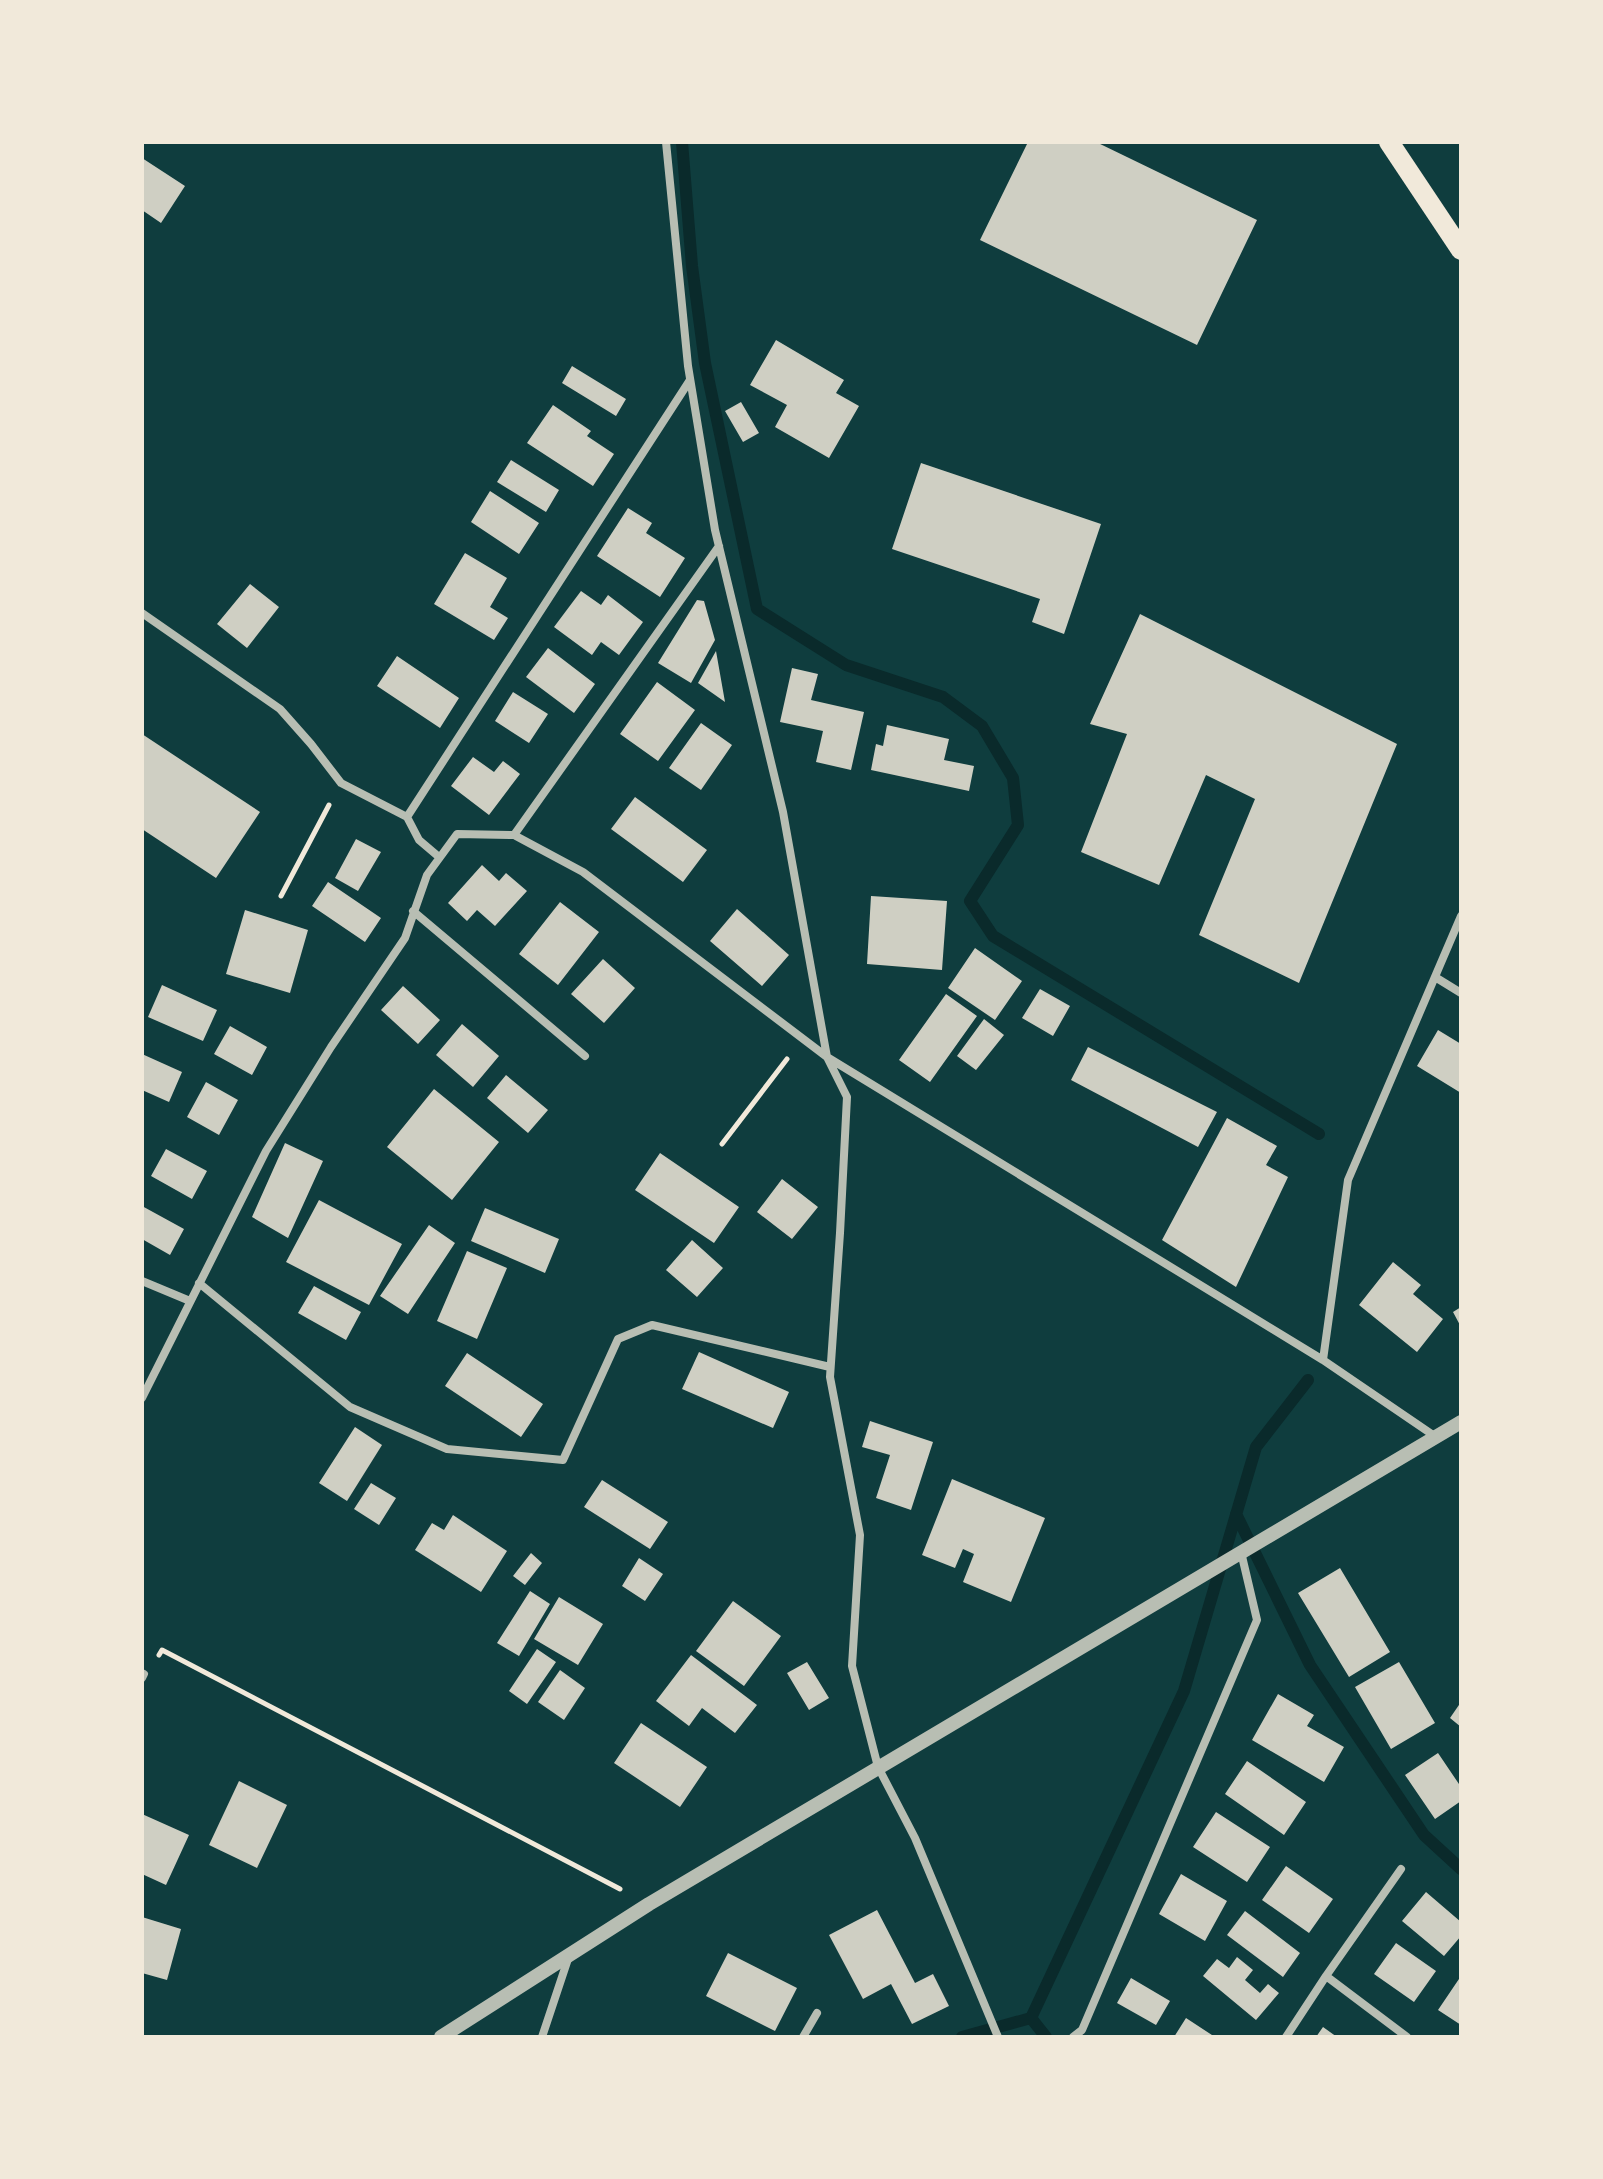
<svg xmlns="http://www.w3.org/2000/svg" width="1603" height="2179" viewBox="0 0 1603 2179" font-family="Poppins,sans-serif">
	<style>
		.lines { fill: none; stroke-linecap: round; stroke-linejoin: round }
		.stream { stroke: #0a2a2b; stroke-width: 12 }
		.building { fill: #cfcfc3 }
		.path { stroke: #f1e9da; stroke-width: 5 }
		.minor { stroke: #b8beb3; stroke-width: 8 }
		.tertiary { stroke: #b8beb3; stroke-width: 14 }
		.primary { stroke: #f1e9da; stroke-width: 20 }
	</style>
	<rect width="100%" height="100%" fill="#0f3d3e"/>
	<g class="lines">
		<path class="stream" d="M682 142 692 266 705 363 757 609 846 665 943 697 982 726 1013 778 1018 825 970 901 993 936 1319 1134
			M1236 1514 1310 1665 1424 1835 1461 1869
			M962 2037 1031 2018
			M1046 2037 1031 2018 1184 1691 1256 1447 1308 1380"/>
	</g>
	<path class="building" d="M1028 142H1096L1257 220 1197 345 980 240Z
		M142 158 185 186 161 223 142 210Z
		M776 340 844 380 836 393 859 406 829 458 775 427 787 405 750 385Z
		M572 366 626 399 616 416 562 383Z
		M741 402 759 433 743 442 725 411Z
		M553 405 591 431 587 436 614 454 593 486 527 443Z
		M511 460 559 490 546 512 497 482Z
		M921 463 1101 524 1064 634 1032 622 1040 599 892 549Z
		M490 491 539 523 519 554 471 522Z
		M628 508 652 523 646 533 685 558 660 597 597 556Z
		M465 553 507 578 490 607 508 618 494 640 434 604Z
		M250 584 279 607 247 648 217 624Z
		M581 591 601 605 608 595 643 622 619 655 601 642 592 655 554 627Z
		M697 600 704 601 715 640 691 683 658 663Z
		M1140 614 1397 744 1299 983 1199 935 1255 799 1206 775 1159 885 1081 852 1127 734 1090 724Z
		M548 648 595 684 574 713 526 677Z
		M716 651 725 702 698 683Z
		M397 656 459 698 440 728 377 686Z
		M792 668 818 674 811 700 864 712 851 770 816 762 823 731 780 722Z
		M657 682 695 710 658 761 620 734Z
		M513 692 548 714 529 743 495 721Z
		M701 723 732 745 701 790 669 768Z
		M887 725 949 739 944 760 974 766 969 791 871 770 876 744 883 746Z
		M142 734 260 812 216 878 142 829Z
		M473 757 494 772 503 761 520 774 489 815 451 786Z
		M635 797 707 850 683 882 611 829Z
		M356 839 381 852 358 891 335 878Z
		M482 865 499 881 506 873 527 891 495 926 477 910 467 921 448 903Z
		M328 882 381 918 365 942 312 906Z
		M871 896 947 901 942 970 867 964Z
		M560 902 599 932 558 985 519 954Z
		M737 909 789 955 762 986 710 941Z
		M245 910 308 930 290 993 226 974Z
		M975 948 1022 981 995 1020 948 988Z
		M603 959 635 988 604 1023 571 994Z
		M162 985 217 1010 203 1041 148 1017Z
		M403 986 440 1020 418 1044 381 1010Z
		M1040 989 1070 1006 1053 1036 1022 1018Z
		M946 994 977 1016 930 1082 899 1060Z
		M984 1019 1004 1035 976 1070 957 1056Z
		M462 1024 499 1056 473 1087 436 1055Z
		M230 1026 267 1047 252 1075 214 1054Z
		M1438 1030 1461 1044V1093L1417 1066Z
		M1088 1047 1217 1112 1198 1147 1071 1080Z
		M142 1054 182 1072 169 1102 142 1090Z
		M506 1075 548 1110 528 1133 487 1098Z
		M206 1082 238 1100 219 1135 187 1117Z
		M434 1089 499 1142 452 1200 387 1147Z
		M1227 1118 1277 1146 1266 1165 1288 1177 1236 1287 1162 1240Z
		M285 1143 323 1161 288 1238 252 1217Z
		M166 1149 207 1171 192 1199 151 1176Z
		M660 1153 739 1207 714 1243 635 1190Z
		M782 1179 818 1207 792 1239 757 1212Z
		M319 1200 402 1244 369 1305 286 1262Z
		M142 1206 184 1229 170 1255 142 1239Z
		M485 1208 559 1239 545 1273 471 1241Z
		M429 1225 455 1243 408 1314 380 1296Z
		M692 1240 723 1268 697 1297 666 1270Z
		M467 1251 507 1268 477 1339 437 1321Z
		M1393 1262 1421 1285 1413 1294 1443 1319 1417 1352 1359 1305Z
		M314 1286 361 1312 346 1340 298 1313Z
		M1461 1307V1327L1453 1312Z
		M699 1352 789 1392 773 1428 682 1389Z
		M467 1353 543 1404 521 1437 445 1386Z
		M870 1421 933 1442 911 1510 876 1498 890 1455 862 1447Z
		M355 1427 382 1445 347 1501 319 1483Z
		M952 1479 1045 1518 1011 1602 963 1582 974 1554 963 1549 955 1568 922 1555Z
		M602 1480 668 1522 650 1549 584 1507Z
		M371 1483 396 1498 379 1525 354 1509Z
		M453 1515 507 1551 481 1592 415 1550 432 1523 444 1530Z
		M531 1553 542 1563 525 1585 513 1576Z
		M639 1558 663 1574 645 1601 622 1586Z
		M1340 1568 1390 1652 1349 1677 1298 1593Z
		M530 1591 550 1604 519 1656 497 1643Z
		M559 1597 603 1624 578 1665 534 1639Z
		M733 1601 781 1636 744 1686 696 1651Z
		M537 1649 556 1662 527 1704 509 1691Z
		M691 1655 757 1705 735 1733 702 1708 689 1726 656 1701Z
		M807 1662 829 1698 809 1710 787 1673Z
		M1399 1662 1435 1723 1391 1749 1355 1687Z
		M560 1670 585 1688 564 1720 538 1702Z
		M1278 1694 1314 1715 1307 1726 1344 1747 1324 1782 1252 1740Z
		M1461 1702V1727L1450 1718Z
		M641 1723 707 1767 680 1807 614 1763Z
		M1438 1753 1461 1787V1801L1435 1819 1405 1775Z
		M1247 1761 1306 1802 1284 1835 1225 1794Z
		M239 1781 287 1805 257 1868 209 1845Z
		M1216 1812 1270 1847 1247 1882 1193 1847Z
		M142 1814 189 1835 166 1885 142 1874Z
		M1286 1866 1333 1899 1309 1933 1262 1900Z
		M1181 1874 1227 1901 1205 1941 1159 1914Z
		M1426 1892 1461 1922V1936L1444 1956 1402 1921Z
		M877 1910 915 1983 933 1974 949 2006 912 2024 891 1984 863 1999 829 1935Z
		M1245 1911 1300 1953 1283 1977 1227 1935Z
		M142 1917 181 1929 167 1980 142 1973Z
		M1396 1943 1436 1971 1414 2002 1374 1974Z
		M728 1953 797 1988 775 2031 706 1996Z
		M1237 1957 1253 1970 1245 1980 1260 1993 1268 1984 1279 1993 1256 2020 1203 1976 1217 1959 1229 1968Z
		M1461 1976V2025L1438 2010Z
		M1131 1978 1170 2001 1156 2025 1117 2003Z
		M1186 2018 1215 2037H1174Z
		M1323 2027 1337 2037H1316Z"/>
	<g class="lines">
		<path class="path" d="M281 896 329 805
			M722 1144 787 1059
			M159 1655 162 1650 620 1889"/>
		<path class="minor" d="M666 142 688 366 715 530 783 812 827 1057 847 1097 840 1233 830 1377 860 1535 852 1666 878 1767 915 1838 998 2037
			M142 613 280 709 311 744 341 783 407 817 419 840 439 857
			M407 817 690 380
			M514 835 719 546
			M413 911 585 1056
			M1435 977 1461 993
			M142 1281 190 1301
			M199 1283 350 1407 447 1449 563 1460 618 1339 652 1325 830 1367
			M1323 1360 1348 1180 1461 916
			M142 1398 266 1151 331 1047 405 938 427 875 457 834 514 835 583 872 827 1057 1323 1360 1436 1437
			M142 1673 144 1674 142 1678
			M1326 1976 1401 1869
			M542 2037 569 1956
			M803 2037 817 2013
			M1073 2037 1082 2030 1257 1620 1241 1552
			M1286 2037 1326 1976 1407 2037"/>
		<path class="tertiary" d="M441 2037 649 1904 1461 1422"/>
		<path class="primary" d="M1389 142 1461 250"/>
	</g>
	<rect width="1603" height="2179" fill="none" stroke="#f1e9da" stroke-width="288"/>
</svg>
